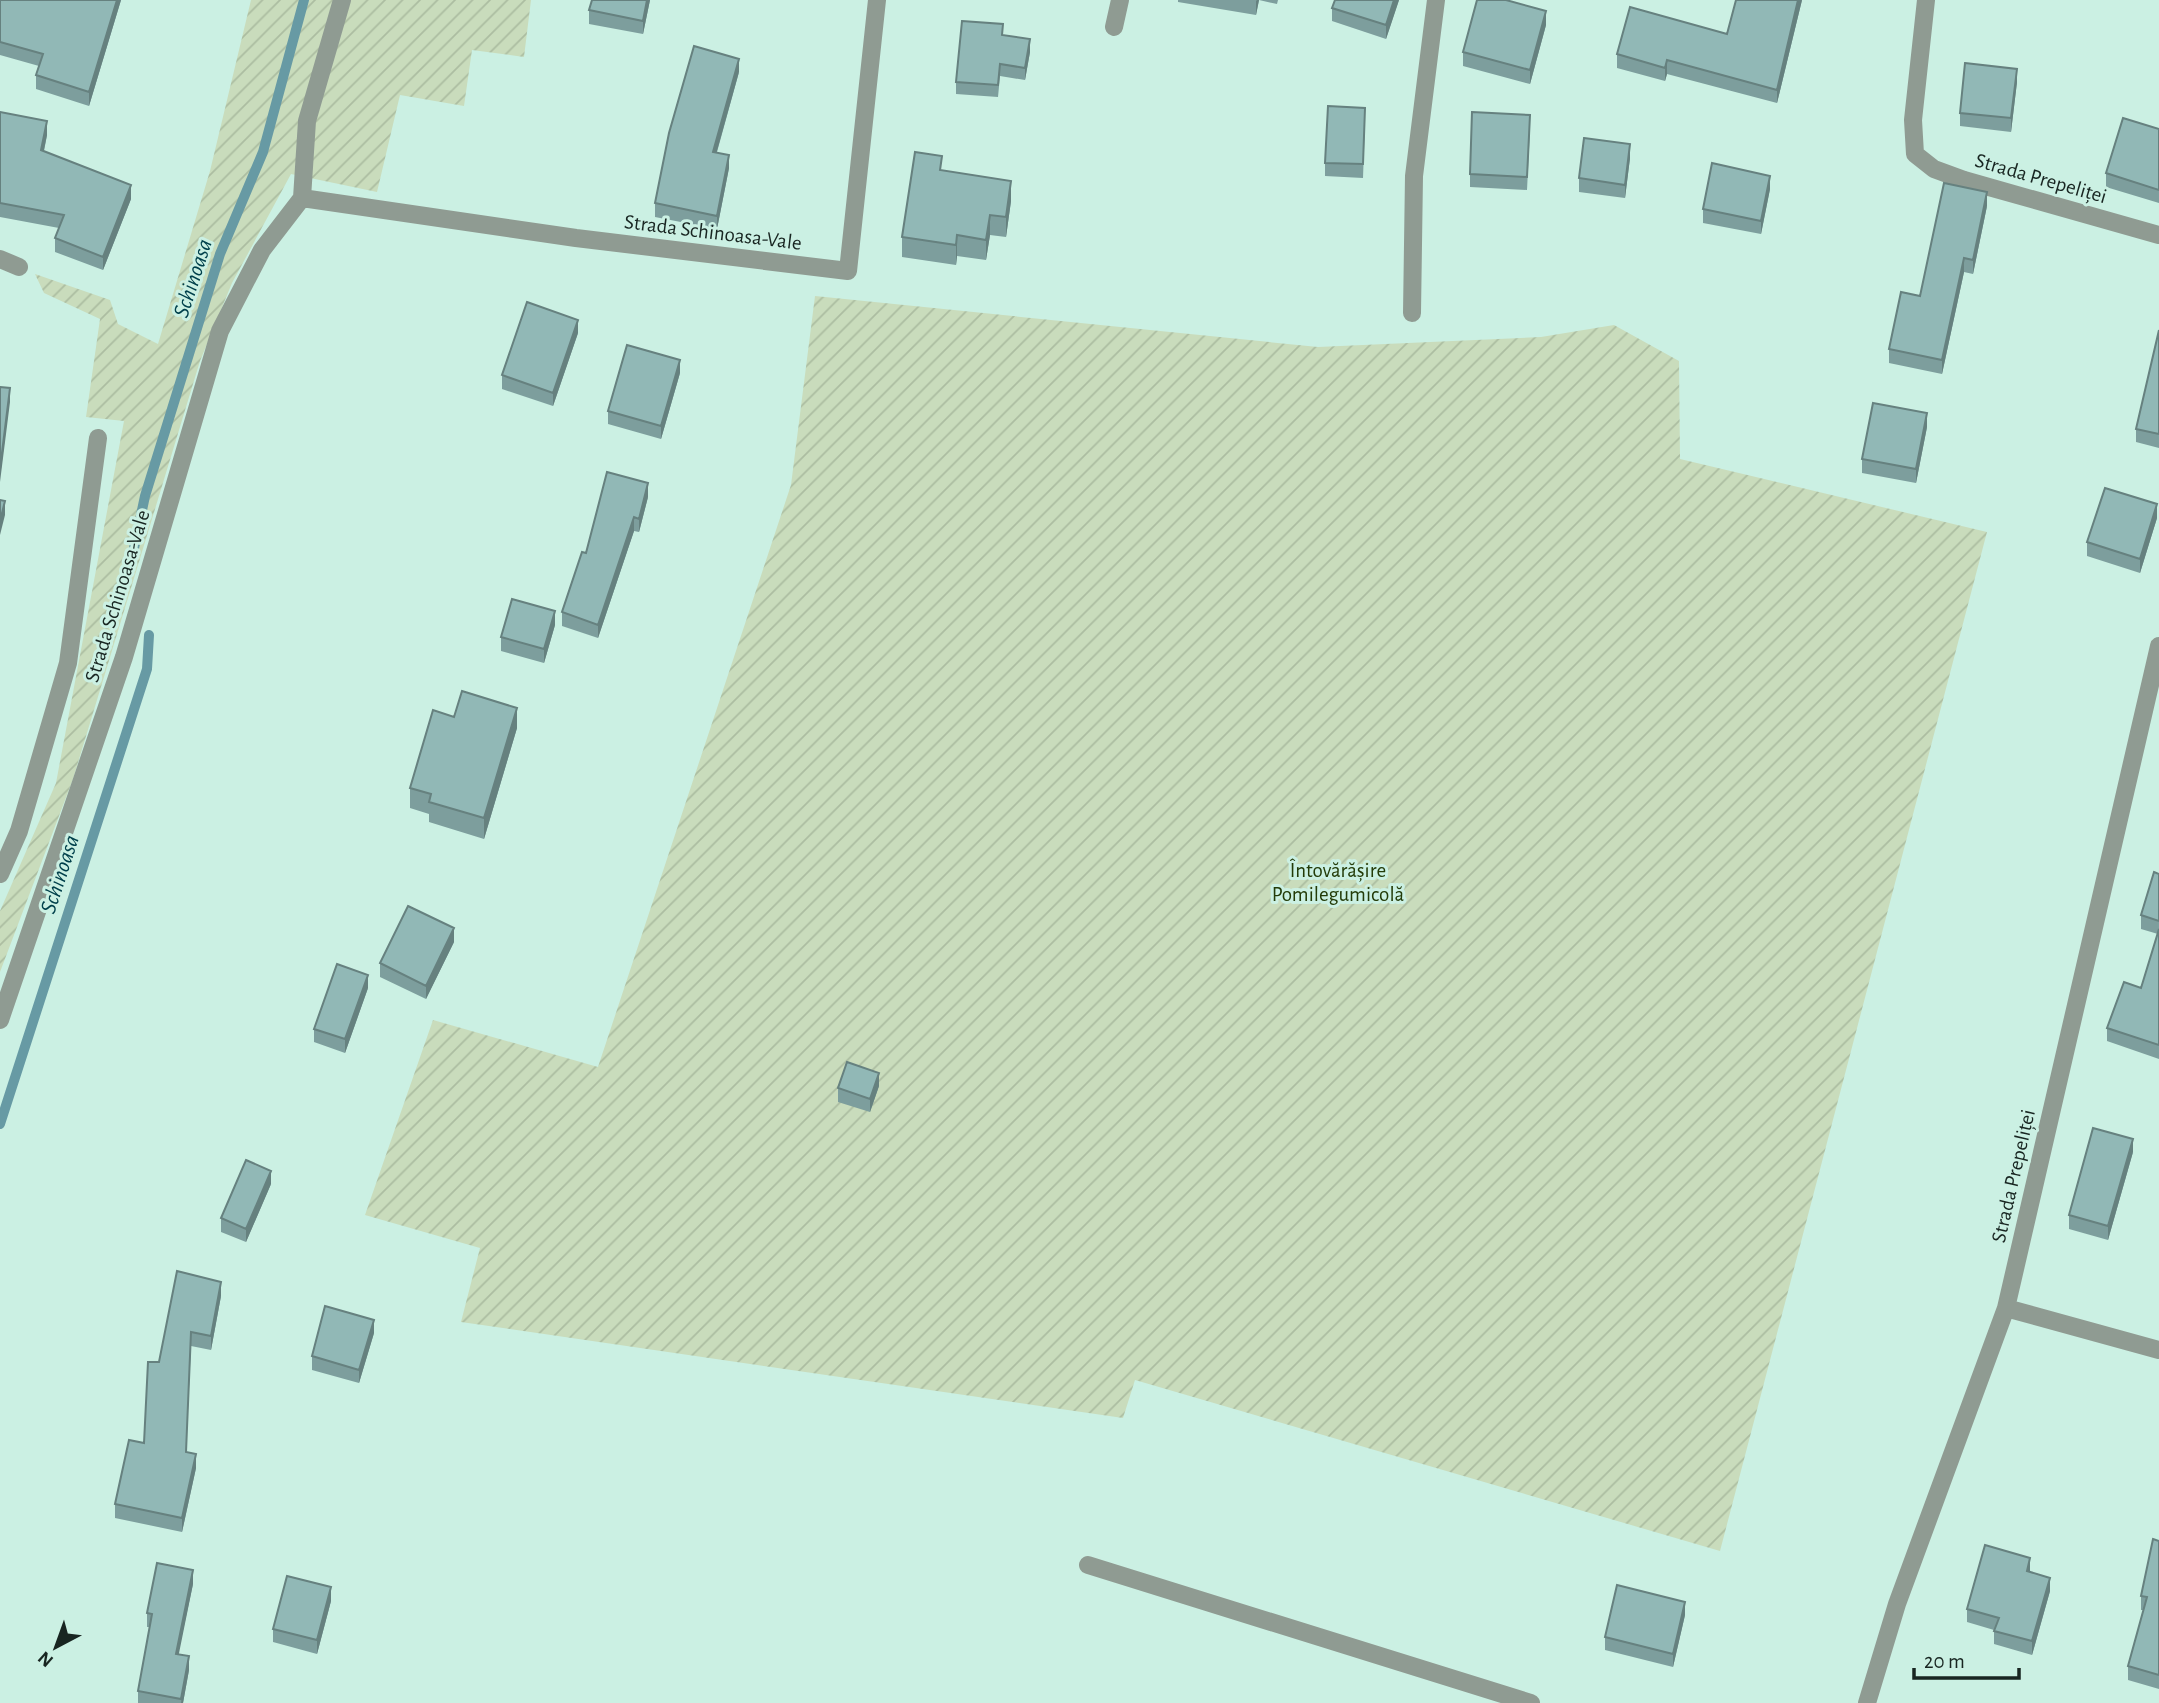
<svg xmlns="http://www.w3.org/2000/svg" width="2159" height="1703" viewBox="0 0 2159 1703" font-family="'Alegreya Sans',sans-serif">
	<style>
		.garden { fill: url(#garden-furrows) }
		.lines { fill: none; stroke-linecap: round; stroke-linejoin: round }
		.stream { stroke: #679aa4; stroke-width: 10 }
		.street { stroke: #8f9b92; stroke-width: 18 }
		.wall { fill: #7d9e9d }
		.shaded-wall { fill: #66817f }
		.building { fill: #91b8b6; stroke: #66817f; stroke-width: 2 }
		.labels { text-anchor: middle; stroke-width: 6; stroke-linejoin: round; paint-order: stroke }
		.street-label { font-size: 21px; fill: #182521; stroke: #cbf0e3 }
		.park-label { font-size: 21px; fill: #233b08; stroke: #cbf0e3 }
		.water-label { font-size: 23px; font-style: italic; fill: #00404b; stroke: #cbf0e3 }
	</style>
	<defs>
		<pattern id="garden-furrows" width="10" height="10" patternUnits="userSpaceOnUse" patternTransform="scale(1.75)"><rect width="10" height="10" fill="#c9dcbc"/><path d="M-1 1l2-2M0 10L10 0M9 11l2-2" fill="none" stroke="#acbda1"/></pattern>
	</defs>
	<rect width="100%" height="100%" fill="#cbf0e3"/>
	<path class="garden" d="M251 0H531L524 57 472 50 464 106 400 95 377 192 291 174 232 283 200 361 73 779 0 972V911L56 783 124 421 86 417 100 319 44 293 35 274 110 300 118 324 158 344 210 171Z
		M815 296 1318 347 1541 337 1614 325 1679 361 1680 459 1987 532 1720 1551 1135 1380 1123 1418 461 1322 480 1248 365 1215 433 1020 598 1067 791 485Z"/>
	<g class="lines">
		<path class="stream" d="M129 572 145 496 220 254 263 152 304 0
			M0 1124 147 669 149 635"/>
		<path class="street" d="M1926 0 1913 120 1915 154 1934 169 1964 180 2159 235
			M1114 27 1120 0
			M302 198 576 238 848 271 877 0
			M0 259 19 267
			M1412 313 1414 176 1436 0
			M0 874 19 831 68 663 98 438
			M0 1020 124 657 220 331 262 250 302 198 307 121 342 0
			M2006 1308 2159 1350
			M1088 1565 1531 1703
			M1867 1703 1897 1604 2006 1308 2159 646"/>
	</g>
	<path class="wall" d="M0 0H121L89 106 36 89V75L39 66 0 55Z
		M650 0 643 34 589 24V10Z
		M1178 0H1278L1277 4 1259 0 1256 15 1178 2Z
		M1399 0 1386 39 1332 21V8Z
		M1802 0 1777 103 1667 74 1665 81 1617 68V54L1727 34Z
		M1546 25 1530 84 1463 66V52Z
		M1003 35 1030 52 1025 80 1000 76 998 97 956 94V82Z
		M739 72 717 152 729 168 717 229 655 217V203Z
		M2017 82 2011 132 1960 126V113Z
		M0 112 47 135 44 151 131 199 103 270 55 252V238L59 228 0 217Z
		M1365 121 1363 178 1325 176V163Z
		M1530 129 1527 190 1470 187V174Z
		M2159 129V203L2106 187V173Z
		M1630 158 1625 198 1579 192V178Z
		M942 170 1011 201 1006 237 990 235 986 260 957 256 956 265 902 257V237Z
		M1770 189 1761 234 1703 223V209Z
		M1987 206 1973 274 1964 272 1942 374 1889 363V349L1920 296Z
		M2159 330V448L2136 442V429Z
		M578 333 553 406 502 389V375Z
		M680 373 661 439 608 424V411Z
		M1927 427 1916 483 1862 473V459Z
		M648 497 639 532 634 531 598 638 562 626V612L586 553Z
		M2157 518 2140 573 2087 556V542Z
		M555 625 544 663 501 651V637Z
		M454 717 517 728 484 839 429 822V814L410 808V788Z
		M2159 874V1059L2107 1041V1028L2141 988 2158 934 2141 929V915Z
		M454 942 426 999 380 977V963Z
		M368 988 345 1053 314 1042V1029Z
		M879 1086 870 1112 838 1102V1088Z
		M2133 1152 2108 1240 2069 1229V1215Z
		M271 1184 246 1242 221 1232V1218Z
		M221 1296 211 1350 191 1346 186 1452 196 1468 182 1532 115 1518V1504L144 1443 159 1362Z
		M374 1333 359 1383 312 1370V1356Z
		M2159 1541V1689L2128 1680V1666L2144 1610H2141V1596Z
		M2030 1572 2050 1591 2032 1655 1994 1644V1630L1967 1622V1609Z
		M193 1584 178 1654 189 1670 183 1703H138V1691L150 1627H147V1613Z
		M331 1601 317 1654 273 1642V1629Z
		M1685 1615 1673 1667 1605 1650V1637Z"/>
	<path class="shaded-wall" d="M117 0H121L89 106V92Z
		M647 0H650L643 34V21Z
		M1257 0H1259L1256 15V1Z
		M1394 0H1399L1386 39V25Z
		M1798 0H1802L1777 103V90Z
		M1546 11V25L1530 84V70Z
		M1030 39V52L1025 80V68Z
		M739 59V72L713 165V152Z
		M1667 60V74L1665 81V68Z
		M2017 69V82L2011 132V118Z
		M47 121V135L41 164V150Z
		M1630 144V158L1625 198V185Z
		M729 155V168L717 229V216Z
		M1770 176V189L1761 234V221Z
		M1011 181V201L1006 237V217Z
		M131 185V199L103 270V257Z
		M1987 192V206L1973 274V260Z
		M990 215V235L986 260V240Z
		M957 235V256L956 265V245Z
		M1964 258V272L1942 374V360Z
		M578 320V333L553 406V393Z
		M680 360V373L661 439V426Z
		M10 388V402L0 482V469Z
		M1927 413V427L1916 483V469Z
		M648 483V497L639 532V519Z
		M5 501V515L0 535V521Z
		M2157 504V518L2140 573V559Z
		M634 517V531L598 638V625Z
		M555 611V625L544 663V649Z
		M517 708V728L484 839V818Z
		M454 928V942L426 999V986Z
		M368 975V988L345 1053V1039Z
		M879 1073V1086L870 1112V1099Z
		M2133 1139V1152L2108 1240V1226Z
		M271 1171V1184L246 1242V1229Z
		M221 1282V1296L211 1350V1336Z
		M374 1320V1333L359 1383V1370Z
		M196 1454V1468L182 1532V1518Z
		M2030 1558V1572L2027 1571Z
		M193 1570V1584L176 1668V1654Z
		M2050 1578V1591L2032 1655V1641Z
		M331 1587V1601L317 1654V1640Z
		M1685 1602V1615L1673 1667V1654Z
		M189 1656V1670L183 1703H181Z"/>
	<path class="building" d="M0 0H117L89 92 36 75 43 54 0 42Z
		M592 0H647L643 21 589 10Z
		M1335 0H1394L1386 25 1332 8Z
		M1477 0H1506L1546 11 1530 70 1463 52Z
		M1736 0H1798L1777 90 1667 60 1665 68 1617 54 1630 7 1727 34Z
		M962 21 1003 24 1002 35 1030 39 1025 68 1000 64 998 85 956 82Z
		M694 46 739 59 713 152 729 155 717 216 655 203 669 133Z
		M1965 63 2017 69 2011 118 1960 113Z
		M1328 106 1365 108 1363 164 1325 163Z
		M0 112 47 121 41 150 131 185 103 257 55 238 64 215 0 203Z
		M1472 112 1530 115 1527 177 1470 174Z
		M2123 118 2159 129V190L2106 173Z
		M1584 138 1630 144 1625 185 1579 178Z
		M915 152 942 156 940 170 1011 181 1006 217 990 215 986 240 957 235 956 245 902 237Z
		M1712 163 1770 176 1761 221 1703 209Z
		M1944 183 1987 192 1973 260 1964 258 1942 360 1889 349 1901 292 1920 296Z
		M527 302 578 320 553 393 502 375Z
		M2159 330V434L2136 429Z
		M627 345 680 360 661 426 608 411Z
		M0 387 10 388 0 469Z
		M1873 403 1927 413 1916 469 1862 459Z
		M607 472 648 483 639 519 634 517 598 625 562 612 582 552 586 553Z
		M2105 488 2157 504 2140 559 2087 542Z
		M0 500 5 501 0 521Z
		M512 599 555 611 544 649 501 637Z
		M462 691 517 708 484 818 429 802 431 794 410 788 433 710 454 717Z
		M2154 872 2159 874V921L2141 915Z
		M408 906 454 928 426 986 380 963Z
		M2159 929V1045L2107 1028 2124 982 2141 988Z
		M337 964 368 975 345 1039 314 1029Z
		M847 1062 879 1073 870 1099 838 1088Z
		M2093 1128 2133 1139 2108 1226 2069 1215Z
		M246 1160 271 1171 246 1229 221 1218Z
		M177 1271 221 1282 211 1336 191 1332 186 1452 196 1454 182 1518 115 1504 129 1440 144 1443 148 1362H159Z
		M325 1306 374 1320 359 1370 312 1356Z
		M2153 1539 2159 1541V1675L2128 1666 2147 1597 2141 1596Z
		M1985 1545 2030 1558 2027 1571 2050 1578 2032 1641 1994 1631 1999 1618 1967 1609Z
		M157 1563 193 1570 176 1654 189 1656 181 1699 138 1691 152 1614 147 1613Z
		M287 1576 331 1587 317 1640 273 1629Z
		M1617 1585 1685 1602 1673 1654 1605 1637Z"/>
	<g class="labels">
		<g class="street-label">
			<text transform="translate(2041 178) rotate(16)" y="7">Strada Prepeliței</text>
			<text transform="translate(713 232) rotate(7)" y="7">Strada Schinoasa-Vale</text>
			<text transform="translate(117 596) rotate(-73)" y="7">Strada Schinoasa-Vale</text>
			<text transform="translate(2013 1176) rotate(-77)" y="7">Strada Prepeliței</text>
		</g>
		<g class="park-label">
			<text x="1338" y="877">Întovărășire<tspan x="1338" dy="24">Pomilegumicolă</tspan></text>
		</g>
		<g class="water-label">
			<text transform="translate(192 278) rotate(-72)" y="8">Schinoasa</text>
			<text transform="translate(59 874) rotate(-72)" y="8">Schinoasa</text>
		</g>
	</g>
	<g transform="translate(56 1647) rotate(221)" stroke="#cbf0e3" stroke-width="5" paint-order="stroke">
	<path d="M0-5L12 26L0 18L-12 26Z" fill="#182521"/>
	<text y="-10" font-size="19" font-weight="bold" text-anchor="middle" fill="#182521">N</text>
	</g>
	<path d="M1914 1668v10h105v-10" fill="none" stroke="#182521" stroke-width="3.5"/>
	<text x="1924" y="1668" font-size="21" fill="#182521" stroke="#cbf0e3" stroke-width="5" paint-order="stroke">20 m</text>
</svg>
